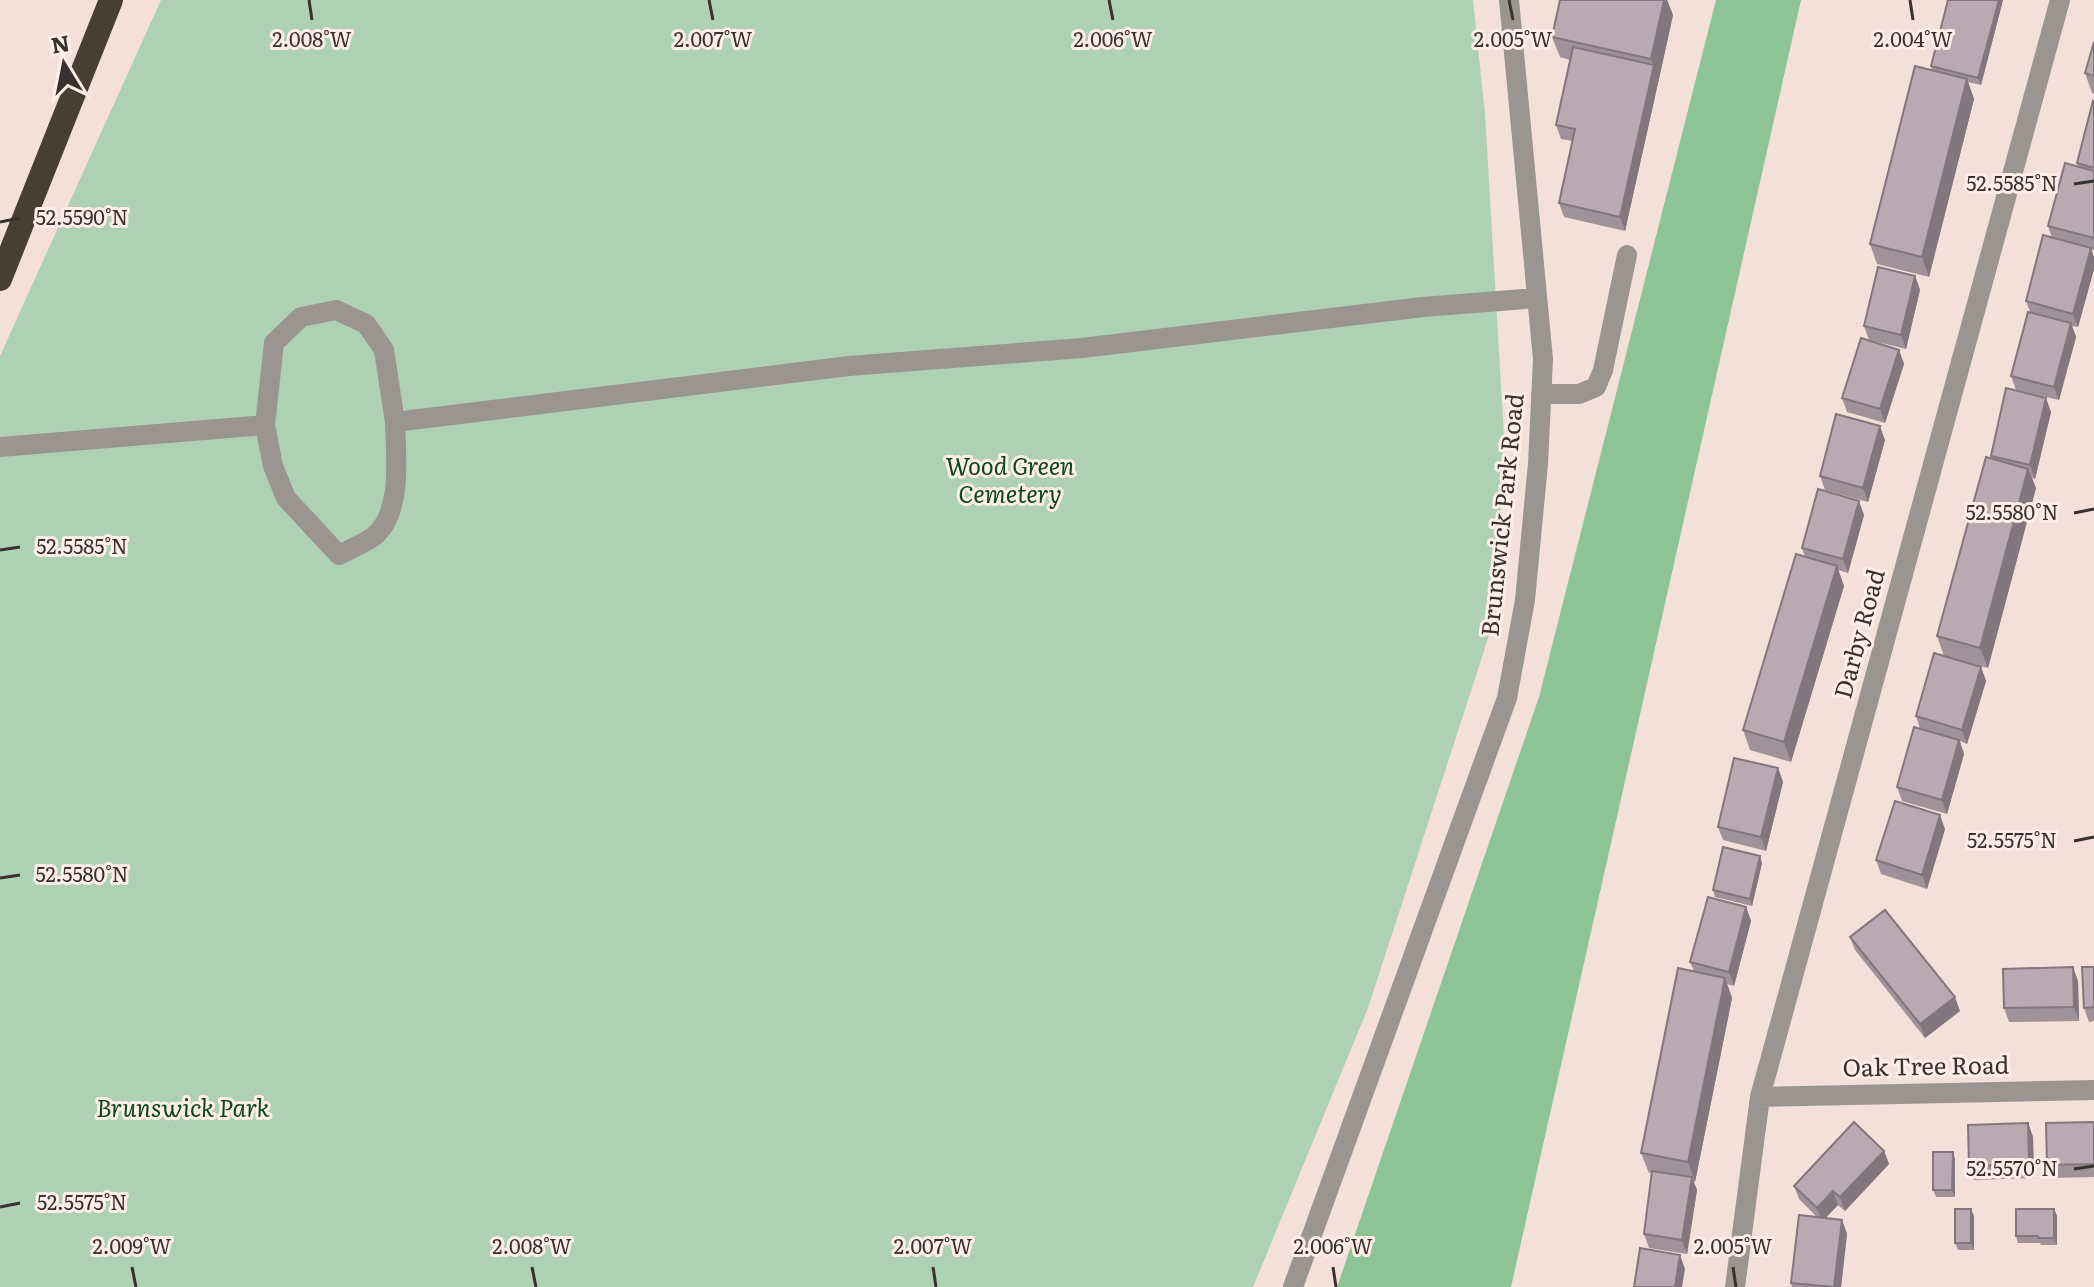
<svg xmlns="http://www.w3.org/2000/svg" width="2094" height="1287" viewBox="0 0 2094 1287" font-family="Literata,serif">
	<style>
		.green { fill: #aed0b3 }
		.forest { fill: #8dc495 }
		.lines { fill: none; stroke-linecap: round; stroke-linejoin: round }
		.minor { stroke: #9a958f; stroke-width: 20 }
		.highway { stroke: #483e32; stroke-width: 24 }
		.wall { fill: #a19199 }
		.shaded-wall { fill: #83767d }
		.building { fill: #bba9b2; stroke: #83767d; stroke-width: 2 }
		.ticks { fill: none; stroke: #38312e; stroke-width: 3 }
		.labels { text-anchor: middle; stroke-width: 6; stroke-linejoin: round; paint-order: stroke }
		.park-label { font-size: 24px; font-style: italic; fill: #0a481d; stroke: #feeee7 }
		.street-label { font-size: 24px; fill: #38312e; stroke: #feeee7 }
		.ticks-label { font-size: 20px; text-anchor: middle; fill: #38312e; stroke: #feeee7; stroke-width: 6; stroke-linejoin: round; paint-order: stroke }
	</style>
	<rect width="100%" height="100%" fill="#f3e0d8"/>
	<path class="green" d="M161 0H1473L1485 114 1504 437 1496 614 1368 1008 1253 1287H0V356Z"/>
	<path class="forest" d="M1716 0H1801L1511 1287H1337L1539 697Z"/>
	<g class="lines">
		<path class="minor" d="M1541 394H1579L1596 387 1603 370 1627 255
			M265 425 273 466 286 498 339 555C350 549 363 544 373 537 403 514 396 456 395 422
			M0 447 265 425 274 343 301 317 336 310 366 324 384 350 395 422 849 366 1082 348 1423 307 1537 298
			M1760 1097 2094 1090
			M1293 1287 1507 698 1525 600 1538 464 1543 359 1509 0
			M1735 1287 1760 1097 2060 0"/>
		<path class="highway" d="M0 279 111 0"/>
	</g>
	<path class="wall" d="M1664 0H1667L1673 15 1625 231 1564 217 1559 203 1573 141 1561 139 1556 125 1570 60 1560 57 1552 37Z
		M1948 0H2003L1981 85 1968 82 1974 99 1929 277 1877 264 1870 244 1932 70 1931 66Z
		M2094 42V94L2092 93 2085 73Z
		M2094 102V250H2091L2094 257V269L2078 327 2072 326 2076 337 2059 400 2016 390 2011 376 2030 312 2026 301 2052 238 2048 226 2078 167 2077 163Z
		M1915 276 1920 290 1906 349 1869 340 1864 326Z
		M1899 350 1904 364 1885 423 1847 412 1842 398Z
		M2051 412 2035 479 2032 478 2036 488 1988 668 1944 656 1937 636 1992 459 1991 456Z
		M1885 440 1868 502 1825 490 1820 476Z
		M1864 515 1848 573 1838 570 1844 586 1791 762 1750 750 1743 730 1805 557 1802 548Z
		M1981 667 1986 681 1967 744 1960 741 1964 754 1947 814 1902 801 1897 787 1920 729 1916 716Z
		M1778 768 1783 782 1766 851 1723 840 1718 827Z
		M1945 829 1927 889 1881 874 1876 860Z
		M1762 863 1752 906 1715 897 1713 890Z
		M1746 907 1751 921 1734 986 1727 984 1732 998 1695 1182 1693 1181 1697 1190 1687 1254 1649 1248 1644 1234 1652 1173H1649L1641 1153 1694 971 1690 962Z
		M1850 937 1960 1011 1925 1038 1855 950Z
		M2094 967V1021L2089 1022 2084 1008Z
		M2078 981 2079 1021 2009 1022 2004 1008Z
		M2094 1122V1177L2052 1178 2047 1165Z
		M2028 1123 2033 1137 2034 1178 1974 1180 1969 1166Z
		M1884 1151 1889 1164 1845 1211 1838 1205 1825 1218 1842 1220 1847 1234 1841 1287H1792L1791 1283 1817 1217 1799 1199 1794 1186Z
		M1955 1159V1197H1936L1933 1190Z
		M2054 1209 2057 1216V1245H2041L2040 1243H2018L2016 1236Z
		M1974 1216V1250H1958L1955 1243Z"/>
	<path class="shaded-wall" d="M1664 0H1667L1673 15 1659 79 1651 59Z
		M1999 0H2003L1981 85 1978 78Z
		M1654 65 1659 79 1625 231 1620 217Z
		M1967 79 1974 99 1929 277 1922 257Z
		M2091 248 2094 257V269L2078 327 2073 314Z
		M1915 276 1920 290 1906 349 1901 335Z
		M2071 323 2076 337 2059 400 2054 387Z
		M1899 350 1904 364 1885 423 1880 409Z
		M2046 398 2051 412 2035 479 2030 465Z
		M1880 426 1885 440 1868 502 1863 488Z
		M2028 469 2036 488 1988 668 1980 648Z
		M1859 501 1864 515 1848 573 1843 559Z
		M1837 566 1844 586 1791 762 1784 742Z
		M1981 667 1986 681 1967 744 1962 730Z
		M1959 740 1964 754 1947 814 1942 800Z
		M1778 768 1783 782 1766 851 1761 837Z
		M1940 815 1945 829 1927 889 1922 875Z
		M1760 856 1762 863 1752 906 1750 899Z
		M1746 907 1751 921 1734 986 1729 972Z
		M2073 967 2078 981 2079 1021 2074 1007Z
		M1725 978 1732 998 1695 1182 1688 1162Z
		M1955 997 1960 1011 1925 1038 1920 1024Z
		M2028 1123 2033 1137 2034 1178 2029 1164Z
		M1884 1151 1889 1164 1845 1211 1840 1197Z
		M1953 1152 1955 1159V1197L1952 1190Z
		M1692 1177 1697 1190 1687 1254 1682 1240Z
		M1833 1191 1838 1205 1822 1222 1817 1208Z
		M1971 1209 1974 1216V1250L1971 1243Z
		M2054 1209 2057 1216V1245L2054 1238Z
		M1842 1220 1847 1234 1841 1287H1834Z
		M1680 1255 1685 1269 1682 1287H1675Z"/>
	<path class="building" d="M1560 0H1664L1651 59 1552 37Z
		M1948 0H1999L1978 78 1931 66Z
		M2094 42V76L2085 73Z
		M1573 47 1654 65 1620 217 1559 203 1575 129 1556 125Z
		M1915 66 1967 79 1922 257 1870 244Z
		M2093 101 2094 102V168L2077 163Z
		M2065 163 2094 171V238L2048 226Z
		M2043 235 2091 248 2073 314 2026 301Z
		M1878 267 1915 276 1901 335 1864 326Z
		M2028 312 2071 323 2054 387 2011 376Z
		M1861 338 1899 350 1880 409 1842 398Z
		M2006 388 2046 398 2030 465 1991 456Z
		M1836 414 1880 426 1863 488 1820 476Z
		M1986 457 2028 469 1980 648 1937 636Z
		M1818 489 1859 501 1843 559 1802 548Z
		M1796 554 1837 566 1784 742 1743 730Z
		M1934 653 1981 667 1962 730 1916 716Z
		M1914 727 1959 740 1942 800 1897 787Z
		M1734 758 1778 768 1761 837 1718 827Z
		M1895 801 1940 815 1922 875 1876 860Z
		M1723 847 1760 856 1750 899 1713 890Z
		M1708 897 1746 907 1729 972 1690 962Z
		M1885 910 1955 997 1920 1024 1850 937Z
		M2073 967 2074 1007 2004 1008 2003 969Z
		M2082 967H2094V1007L2084 1008Z
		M1678 968 1725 978 1688 1162 1641 1153Z
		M1854 1122 1884 1151 1840 1197 1833 1191 1817 1208 1794 1186Z
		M2094 1122V1164L2047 1165 2046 1123Z
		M2028 1123 2029 1164 1969 1166 1968 1125Z
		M1933 1152H1953L1952 1190H1933Z
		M1652 1171 1692 1177 1682 1240 1644 1234Z
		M1955 1209H1971V1243H1955Z
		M2016 1209H2054V1238H2039L2038 1236H2016Z
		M1799 1215 1842 1220 1834 1287 1791 1283Z
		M1640 1248 1680 1255 1675 1287H1634Z"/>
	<path class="ticks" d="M309 0 312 20M709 0 713 20M1109 0 1113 20M1509 0 1513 20M1910 0 1913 20M2074 184 2094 181M0 222 20 218M2074 513 2094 509M0 550 20 547M2074 841 2094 837M0 878 20 875M2074 1169 2094 1166M0 1207 20 1203M132 1267 136 1287M532 1267 536 1287M933 1267 936 1287M1333 1267 1336 1287M1733 1267 1736 1287"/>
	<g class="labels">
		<g class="park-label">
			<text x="1010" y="475">Wood Green<tspan x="1010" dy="28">Cemetery</tspan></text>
			<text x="183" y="1117">Brunswick Park</text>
		</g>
		<g class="street-label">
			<text transform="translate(1503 515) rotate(-84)" y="8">Brunswick Park Road</text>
			<text transform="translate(1860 634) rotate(-75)" y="8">Darby Road</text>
			<text transform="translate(1926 1067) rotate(-1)" y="8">Oak Tree Road</text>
		</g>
	</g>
	<g class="ticks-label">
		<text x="312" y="47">2.008°W</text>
		<text x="713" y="47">2.007°W</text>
		<text x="1113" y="47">2.006°W</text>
		<text x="1513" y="47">2.005°W</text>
		<text x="1913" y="47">2.004°W</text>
		<text x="2012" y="191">52.5585°N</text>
		<text x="82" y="225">52.5590°N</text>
		<text x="2012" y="520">52.5580°N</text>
		<text x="82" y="554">52.5585°N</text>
		<text x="2012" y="848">52.5575°N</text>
		<text x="82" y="882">52.5580°N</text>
		<text x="2012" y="1176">52.5570°N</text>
		<text x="82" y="1210">52.5575°N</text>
		<text x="132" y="1254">2.009°W</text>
		<text x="532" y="1254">2.008°W</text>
		<text x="933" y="1254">2.007°W</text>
		<text x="1333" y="1254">2.006°W</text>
		<text x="1733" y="1254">2.005°W</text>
	</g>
	<g transform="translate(64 64) rotate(350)" stroke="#feeee7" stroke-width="6" paint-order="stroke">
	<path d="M0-6L14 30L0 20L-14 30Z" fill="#38312e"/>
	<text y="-12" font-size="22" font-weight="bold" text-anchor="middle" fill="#38312e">N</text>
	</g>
</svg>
